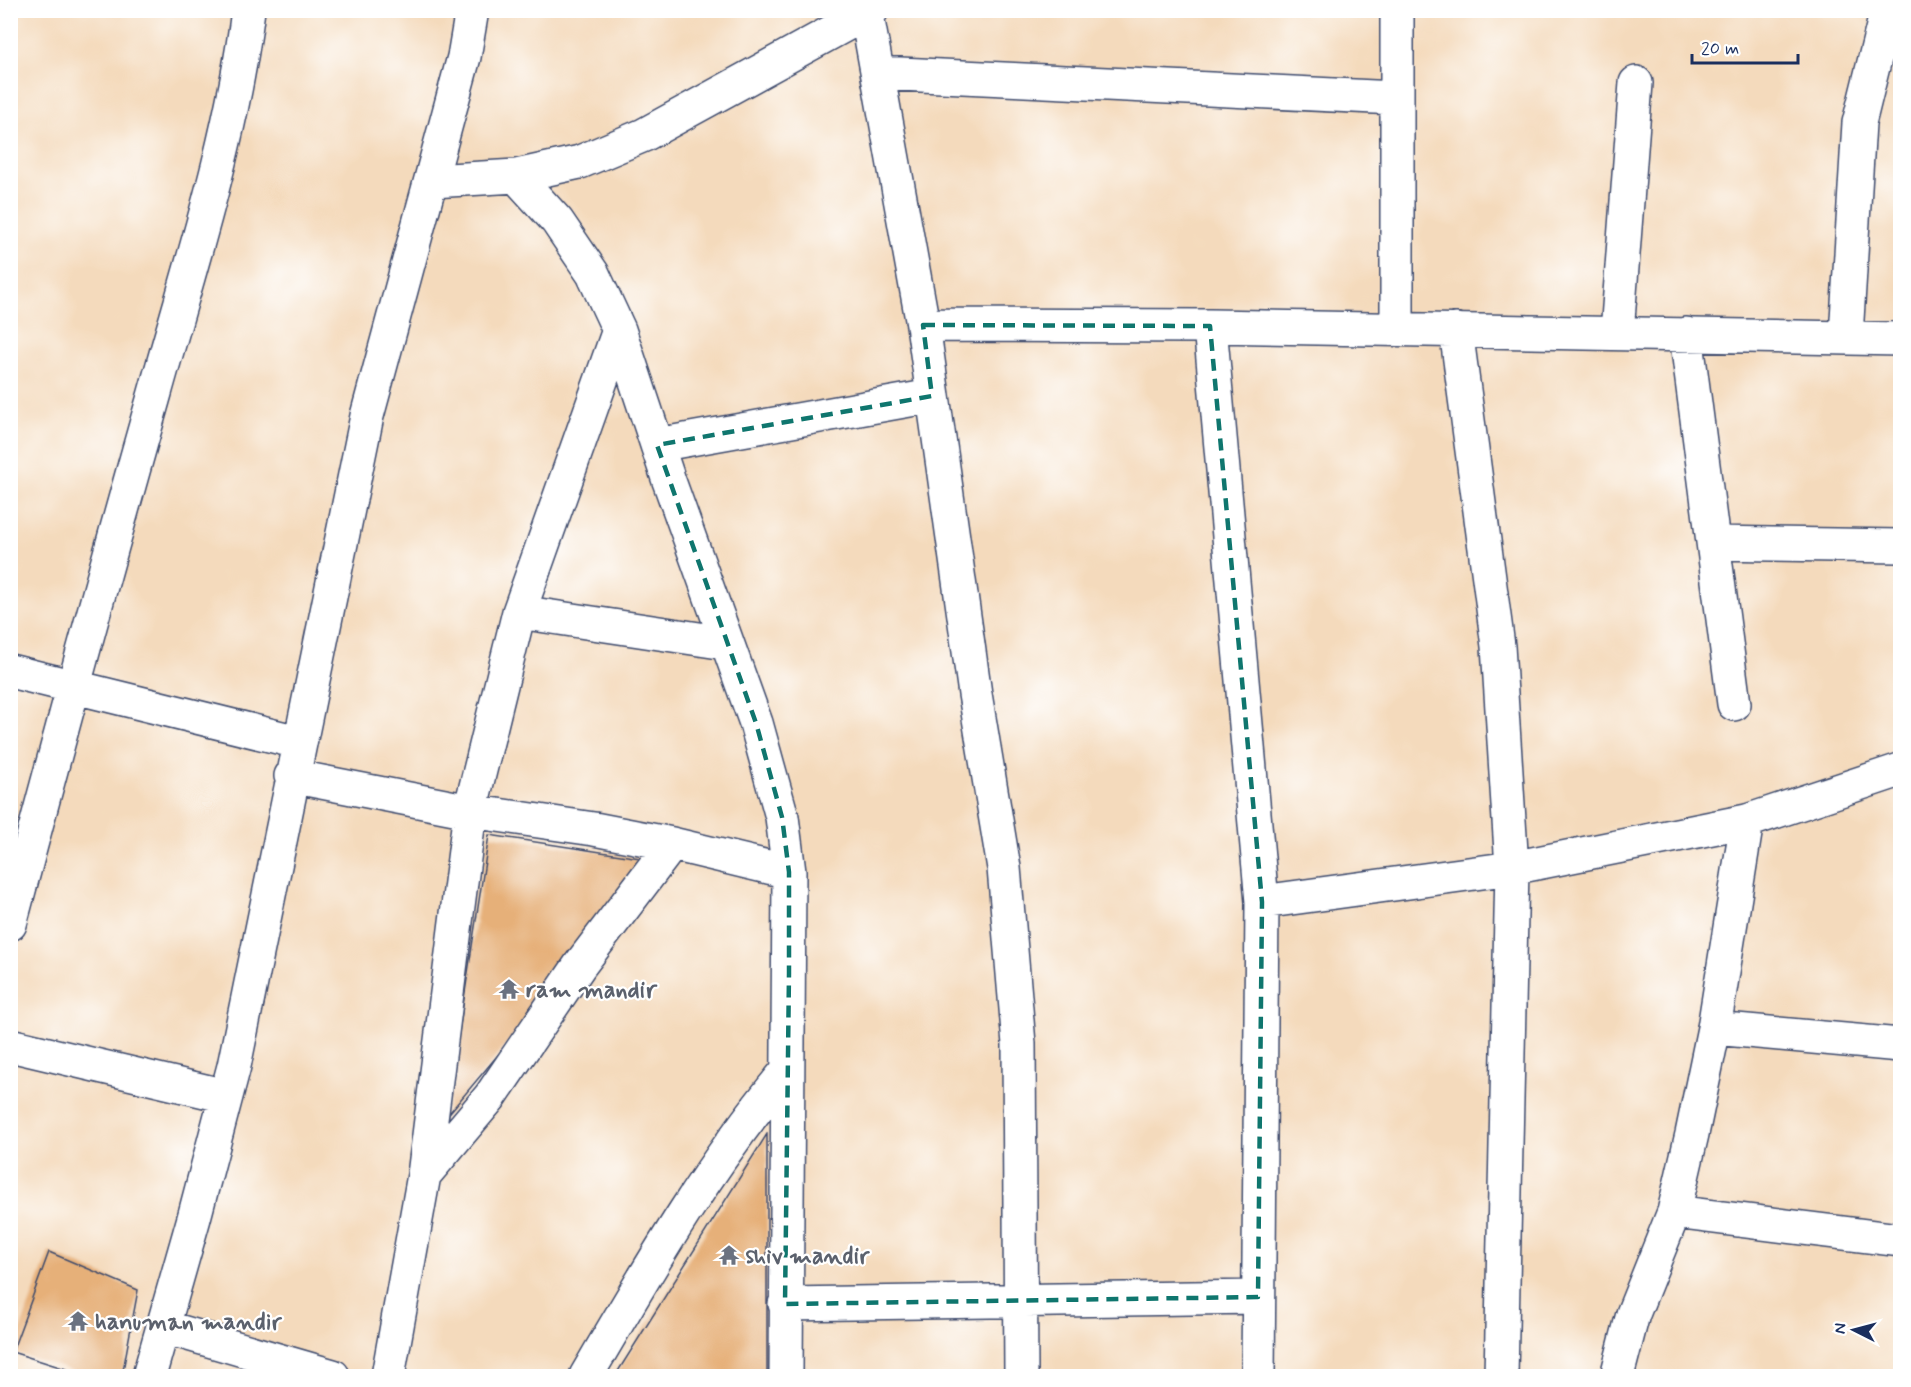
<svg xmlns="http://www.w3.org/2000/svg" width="1911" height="1387" viewBox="0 0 1911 1387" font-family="Mynerve,sans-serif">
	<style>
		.building { fill: #e6b079 }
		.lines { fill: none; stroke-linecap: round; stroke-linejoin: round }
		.minor-casing { stroke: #3c496c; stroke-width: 36 }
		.minor { stroke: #fff; stroke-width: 33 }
		.marked { fill: none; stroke: #0f766e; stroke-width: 4.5; stroke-dasharray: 12 8; stroke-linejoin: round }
		.labels { text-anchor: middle; stroke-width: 4.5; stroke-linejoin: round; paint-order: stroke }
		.worship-label { font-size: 24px; font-weight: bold; fill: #5b616d; stroke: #fff; text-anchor: start }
	</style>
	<rect width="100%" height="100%" fill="#fff"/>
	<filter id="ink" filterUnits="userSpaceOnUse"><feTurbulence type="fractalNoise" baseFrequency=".0167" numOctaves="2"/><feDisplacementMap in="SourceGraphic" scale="12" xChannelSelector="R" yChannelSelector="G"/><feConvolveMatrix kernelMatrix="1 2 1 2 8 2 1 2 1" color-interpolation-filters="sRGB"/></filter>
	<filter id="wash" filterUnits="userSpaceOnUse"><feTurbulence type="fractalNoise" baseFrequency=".008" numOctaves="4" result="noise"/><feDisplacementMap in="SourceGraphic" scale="24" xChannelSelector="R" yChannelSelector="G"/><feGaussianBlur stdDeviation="1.35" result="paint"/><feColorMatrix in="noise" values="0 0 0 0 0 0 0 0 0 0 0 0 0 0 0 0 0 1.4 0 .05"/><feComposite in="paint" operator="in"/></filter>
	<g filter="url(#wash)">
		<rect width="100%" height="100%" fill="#f4dabc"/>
		<g id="blocks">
			<path class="building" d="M489 835 660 861 446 1117Z
				M767 1134V1376H615Z
				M49 1252 138 1290 122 1376H88L12 1352Z"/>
		</g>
	</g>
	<g filter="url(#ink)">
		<use href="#blocks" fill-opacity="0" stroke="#3c496c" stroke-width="1.5"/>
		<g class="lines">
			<g class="minor-casing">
				<path id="minor" d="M866 10 923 325 975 694 1004 868 1019 1044 1021 1376
					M879 73 1395 98
					M516 176 557 221 593 274 619 330 669 481 756 723 782 817 789 872 786 1376
					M432 181 516 176 580 162 644 135 872 10
					M923 325 1210 326 1900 339
					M1210 326 1262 902 1258 1376
					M1397 329V10
					M1456 330 1498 646 1512 868 1501 1376
					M1617 333 1636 83
					M1686 334 1734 704
					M1846 336 1859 123 1887 10
					M657 445 932 396
					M1714 543 1900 546
					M519 612 726 643
					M10 671 298 742
					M291 776 470 811 594 829 672 844 789 872
					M1262 902 1512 868 1747 821 1900 770
					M10 924C57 746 105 569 155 393 190 267 232 140 248 10
					M1714 1028 1900 1045
					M10 1045 226 1096
					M424 1175 490 1097 580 965 672 844
					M1674 1212 1900 1240
					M785 1304 1258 1297
					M164 1327 333 1376
					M149 1376 194 1218 234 1066 367 416 464 57 472 10
					M388 1376 424 1175 470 811 519 612 619 330
					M586 1376C648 1270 707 1167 786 1072
					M1617 1376 1633 1314 1674 1212 1692 1134 1714 1028 1747 821"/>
			</g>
			<use href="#minor" class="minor"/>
		</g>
	</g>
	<path class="marked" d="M923 325 1210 326 1262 902 1258 1297 785 1304 789 973V872L782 817 756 723 657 445 932 396Z"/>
	<defs>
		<g id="temple-bare" transform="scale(1.62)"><path d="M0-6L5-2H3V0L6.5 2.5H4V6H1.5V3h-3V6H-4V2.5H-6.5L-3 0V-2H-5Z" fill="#6b7280" stroke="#fff" stroke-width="2.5" paint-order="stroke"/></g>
	</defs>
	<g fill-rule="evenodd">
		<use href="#temple-bare" x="509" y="989"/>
		<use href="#temple-bare" x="729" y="1255"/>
		<use href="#temple-bare" x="78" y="1321"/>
	</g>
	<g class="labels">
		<g class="worship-label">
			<text x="526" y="997">ram mandir</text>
			<text x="746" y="1263">shiv mandir</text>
			<text x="95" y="1329">hanuman mandir</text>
		</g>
	</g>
	<rect width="1911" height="1387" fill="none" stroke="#fff" stroke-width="36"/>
	<g transform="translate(1854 1330) rotate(276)" stroke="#ffffff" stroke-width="4.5" paint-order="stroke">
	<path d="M0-4.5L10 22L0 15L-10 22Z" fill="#1b2f5e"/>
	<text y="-9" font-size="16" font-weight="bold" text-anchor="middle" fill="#1b2f5e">N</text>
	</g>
	<path d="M1692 54v9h106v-9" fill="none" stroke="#1b2f5e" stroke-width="3"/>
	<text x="1701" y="54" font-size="18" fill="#1b2f5e" stroke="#ffffff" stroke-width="4.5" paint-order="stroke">20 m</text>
</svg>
